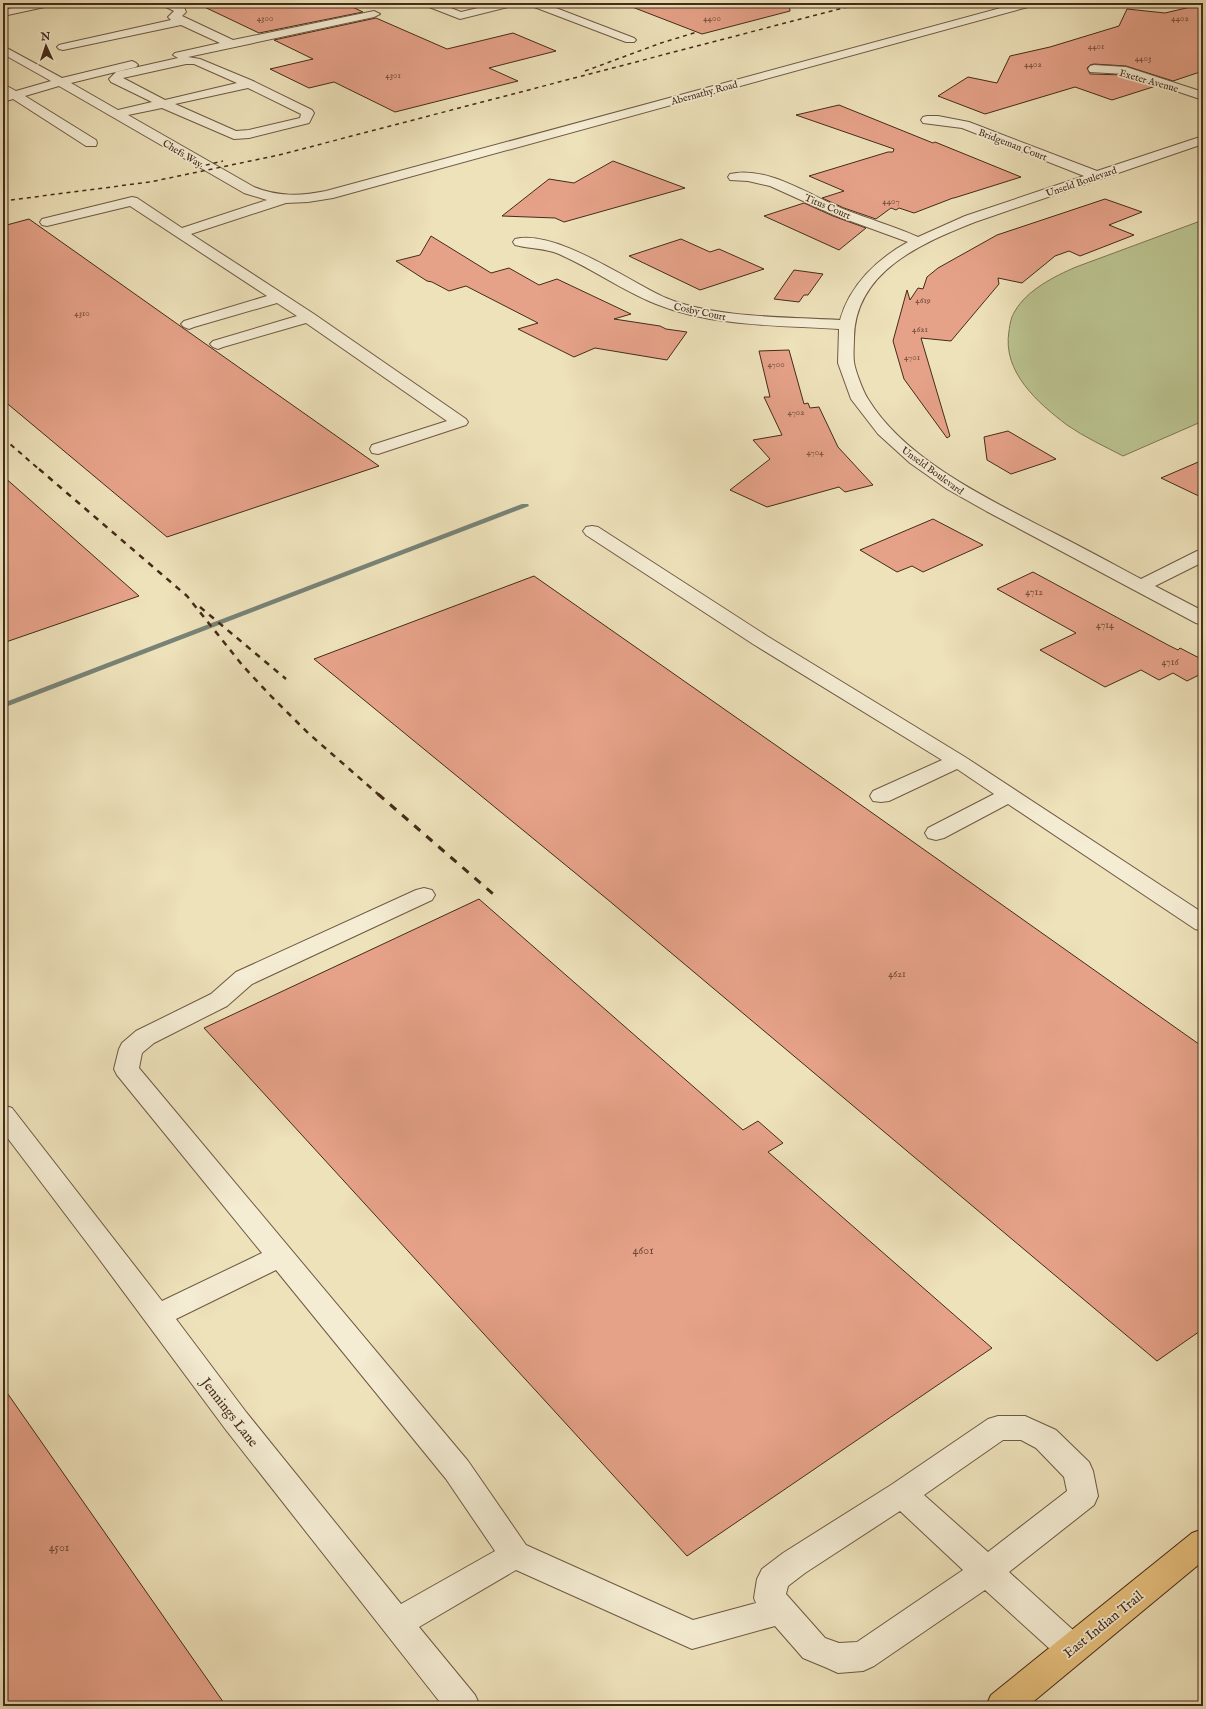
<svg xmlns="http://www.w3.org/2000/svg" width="1206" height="1709" viewBox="0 0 1206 1709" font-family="'IM FELL English',serif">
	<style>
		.green { fill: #bac390; stroke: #7f7754 }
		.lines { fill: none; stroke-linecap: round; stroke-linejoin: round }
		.stream { fill: #788377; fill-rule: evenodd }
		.building { fill: #e6a289; stroke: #442b19 }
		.minor-casing { stroke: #6e5942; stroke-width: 2 }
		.major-casing { stroke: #442b19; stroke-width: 2 }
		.minor { fill: #f4ecd3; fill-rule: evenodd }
		.major { fill: #e7c17e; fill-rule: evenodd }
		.rail-far3 { stroke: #442b19; stroke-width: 1.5; stroke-dasharray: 4 4; stroke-linecap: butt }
		.rail-far2 { stroke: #442b19; stroke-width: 2; stroke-dasharray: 5 5; stroke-linecap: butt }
		.rail-far1 { stroke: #442b19; stroke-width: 2.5; stroke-dasharray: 6 6; stroke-linecap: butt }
		.rail { stroke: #442b19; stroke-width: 3; stroke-dasharray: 8 8; stroke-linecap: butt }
		.labels { text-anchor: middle; stroke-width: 3.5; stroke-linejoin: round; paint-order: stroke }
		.far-number-label { font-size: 9px; fill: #6c4935 }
		.far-street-label { font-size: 10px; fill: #442b19; stroke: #f4ecd3 }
		.number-label { font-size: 10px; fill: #6c4935 }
		.near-number-label { font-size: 12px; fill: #6c4935 }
		.near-street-label { font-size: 14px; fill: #442b19; stroke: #f4ecd3 }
	</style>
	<rect width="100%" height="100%" fill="#eee2bb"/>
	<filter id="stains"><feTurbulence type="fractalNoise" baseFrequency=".005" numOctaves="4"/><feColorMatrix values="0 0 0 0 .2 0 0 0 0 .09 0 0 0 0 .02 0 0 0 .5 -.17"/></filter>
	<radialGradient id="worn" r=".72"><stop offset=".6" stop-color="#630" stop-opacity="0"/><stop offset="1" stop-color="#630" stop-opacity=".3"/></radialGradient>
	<path class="green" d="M1203 220V421L1123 456C1104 446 1084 437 1067 425 1038 403 1002 372 1009 331 1010 324 1011 317 1015 311 1027 290 1055 276 1076 267Z"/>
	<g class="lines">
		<path class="stream" d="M522 504H528L529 506 3 708V703Z"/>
	</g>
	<path class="building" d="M196 3H344L363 12 259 33Z
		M628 3H789L790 11 702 34 627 5Z
		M1203 4V71L1173 81 1126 66 1094 64 1090 65 1087 68 1090 74 1125 75 1156 86 1112 100 1075 87 985 114 938 96 968 77 997 83 1010 56 1050 47 1119 26 1127 9 1165 13Z
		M376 18 447 49 513 33 556 51 489 68 518 81 395 112 334 82 309 88 270 69 313 59 274 40Z
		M839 105 933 143 935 142 1021 177 954 198H953L914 213 899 208 896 210 891 208 876 219 844 208 822 198 844 191 809 176 888 152H893L894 149 796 115Z
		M613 161 685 188 564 222 555 218 502 216 549 179 574 183Z
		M1105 199 1142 212 1109 225 1134 235 1080 256 1069 251 1055 256 1022 283 998 278 999 284 951 341 921 338 950 436 947 438 904 379 893 341 907 290 910 300 918 288 923 289 927 277 938 268 997 235Z
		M804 203 833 216 866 228 839 250 764 216Z
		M29 219 183 328 379 466 167 537 3 400V226Z
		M431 236 491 273 509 268 539 285 557 279 631 314 614 319 660 326 666 329 687 332 667 360 595 348 574 357 518 329 538 323 466 286 449 291 432 282 427 281 396 261 420 255Z
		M681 239 710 252 719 249 764 269 700 290 629 256Z
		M794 270 823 274 808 295H804L799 302 774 299Z
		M789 350 804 404 808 403 810 408 819 407 838 447 873 485 845 492 839 487 767 507 730 490 770 459 753 440 782 435 764 397H770L759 351Z
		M1008 431 1056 459 1011 474 987 460 984 437Z
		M1203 460V498L1161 478Z
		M3 476 139 596 3 643Z
		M933 519 983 545 923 572 912 566 897 572 860 550Z
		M1033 572 1168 645 1178 650 1180 648 1203 660V673L1187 681 1173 673 1159 680 1141 670 1105 687 1040 650 1076 633 997 589Z
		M534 576 837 788 1203 1047V1329L1157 1361 607 899 314 659Z
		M479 899 743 1130 758 1121 783 1143 768 1152 992 1348 687 1556 204 1028Z
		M3 1387 226 1706H3Z"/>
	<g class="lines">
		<g class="minor-casing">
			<path id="minor" d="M35 3H55L54 5 3 16V10Z
				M161 3H175L184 7 186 12 182 16 233 40 374 11 380 14 374 17 188 57 200 59 253 81 312 110 314 113 309 123 249 138 234 139 162 108 128 115 254 187C278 197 301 196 326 191L1019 3H1036L1035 5 333 198 308 202 286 203 191 234 314 314 466 419 468 422 466 425 378 454 372 453 370 449 372 445 447 421 306 323 223 347 218 349 213 347 210 344 213 341 297 316 277 303 194 327 189 329 184 327 181 324 184 321 267 296 130 206 47 226 42 225 40 222 42 219 132 197 137 198 182 228 267 200 244 193 59 86 25 96 96 140 97 143 96 146H86L13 99 3 102V94H5L3 93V87L7 86 16 91 51 81 3 54V46L62 78 132 61 136 63 138 65 136 67 71 83 118 110 152 102 111 82 109 79 116 72 178 58 173 55 175 53 220 43 181 25 63 50 59 49 57 47 59 45 63 44 171 20 168 17 174 11 162 5ZM186 64H194L237 83 165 100 123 78ZM248 88 301 114 300 118 249 130 236 131 175 104Z
				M423 3H438L461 12 499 3H517L516 5 460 19 424 5Z
				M528 3H543L634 38 636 40 634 42H626L529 5Z
				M1094 65 1126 67 1203 92V100L1125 74 1090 72 1088 69 1090 66Z
				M927 116H938L969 122 1097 171 1203 136V144L975 222C922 243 855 271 854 338 854 345 853 354 854 362 855 370 863 391 868 399 905 460 990 500 1052 532 1082 547 1111 563 1141 579L1197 551 1203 550V562L1155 586 1203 611V625L1196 623 986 511 947 489 910 463 878 434 851 399 838 363 839 329C779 325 713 327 656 304 623 291 593 269 559 254 545 248 530 249 515 245L513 242 515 239C556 229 628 281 666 298 713 318 788 317 840 320 850 285 877 259 908 242L834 215 770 186 748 181 730 180 728 177 730 174C766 165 811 196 843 209 868 219 894 226 918 237L965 216 1084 176 962 128 923 123 921 120 923 117Z
				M592 526 598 527 767 636 965 757 1203 913V931L1195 929 1008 804 944 838 936 840 928 838 925 833 928 828 994 794 957 769 889 801 881 802 873 801 870 796 873 791 942 760 753 644 586 535 583 531 586 527Z
				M424 888 432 890 435 895 432 900 252 984 227 1006 154 1043 142 1053 139 1068 468 1461 526 1545 693 1620 756 1603 754 1598 757 1579 762 1569 783 1553 891 1485 988 1419 998 1416H1025L1056 1430 1089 1462 1093 1471 1098 1496 1094 1505 1009 1572 1083 1639 1088 1649 1083 1659 1072 1664 1061 1659 985 1590 874 1666 863 1671 838 1673 827 1668 803 1658 775 1626 692 1649 516 1570 419 1627 475 1695 480 1706H443L226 1430 94 1252 3 1132V1105L12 1108 162 1301 262 1253 117 1075 114 1069 119 1049 122 1043 136 1031 211 994 236 972 416 890ZM276 1270 446 1479 495 1551 401 1604 246 1412 176 1319ZM1003 1440H1021L1036 1448 1064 1477 1067 1491 988 1552 924 1495ZM900 1511 963 1570 857 1642 839 1643 825 1638 786 1594 788 1586 805 1573Z"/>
		</g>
		<g class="major-casing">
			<path id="major" d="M1203 1529V1561L1028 1706H986L991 1695 1192 1533Z"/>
		</g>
		<use href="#minor" class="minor"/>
		<use href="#major" class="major"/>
		<path class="rail-far3" d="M585 71 661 43 697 32
			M198 167 223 161
			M3 201 150 182 279 155 862 3"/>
		<path class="rail-far2" d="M3 438 40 470"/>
		<path class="rail-far1" d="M39 469 187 596 243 666 268 693 308 733 379 795
			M200 607 286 679"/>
		<path class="rail" d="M378 794 493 894"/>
	</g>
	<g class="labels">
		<g class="far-number-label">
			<text x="265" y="21">4300</text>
			<text x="712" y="21">4400</text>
			<text x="1180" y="21">4402</text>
			<text x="1096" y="49">4401</text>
			<text x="1143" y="61">4403</text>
			<text x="1033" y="67">4402</text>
			<text x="393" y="78">4301</text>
			<text x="891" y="204">4407</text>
			<text x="923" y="303">4619</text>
			<text x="82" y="316">4310</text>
			<text x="920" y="332">4621</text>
			<text x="912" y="360">4701</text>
			<text x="776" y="367">4700</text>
			<text x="796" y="415">4702</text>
			<text x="815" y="455">4704</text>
		</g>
		<g class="far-street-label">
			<text transform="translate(1149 80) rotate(16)" y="4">Exeter Avenue</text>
			<text transform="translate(704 92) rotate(-15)" y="4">Abernathy Road</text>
			<text transform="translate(1013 144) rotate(21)" y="4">Bridgeman Court</text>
			<text transform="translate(183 153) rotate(31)" y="4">Chefs Way</text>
			<text transform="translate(1081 181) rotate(-19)" y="4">Unseld Boulevard</text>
			<text transform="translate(828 206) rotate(23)" y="4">Titus Court</text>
			<text transform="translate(700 311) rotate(12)" y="4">Cosby Court</text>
			<text transform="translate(933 470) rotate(36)" y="4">Unseld Boulevard</text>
		</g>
		<g class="number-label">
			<text x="1034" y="595">4712</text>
			<text x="1105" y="628">4714</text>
			<text x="1170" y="665">4716</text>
			<text x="897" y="977">4621</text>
		</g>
		<g class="near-number-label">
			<text x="643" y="1254">4601</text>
			<text x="59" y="1551">4501</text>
		</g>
		<g class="near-street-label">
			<text transform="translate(230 1412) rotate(52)" y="5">Jennings Lane</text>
			<text transform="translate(1103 1624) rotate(-39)" y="5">East Indian Trail</text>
		</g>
	</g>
	<rect width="1206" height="1709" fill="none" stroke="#eee2bb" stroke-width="16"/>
	<rect x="4" y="4" width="1198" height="1701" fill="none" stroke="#442b19" stroke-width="2"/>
	<rect x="8" y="8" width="1190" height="1693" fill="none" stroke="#442b19"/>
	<g transform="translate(46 46) rotate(357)" stroke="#f4ecd3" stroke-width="3" paint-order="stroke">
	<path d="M0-3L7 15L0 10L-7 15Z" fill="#442b19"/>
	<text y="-6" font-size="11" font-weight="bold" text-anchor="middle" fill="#442b19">N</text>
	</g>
	<rect width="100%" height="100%" filter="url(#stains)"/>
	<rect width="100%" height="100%" fill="url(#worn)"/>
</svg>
